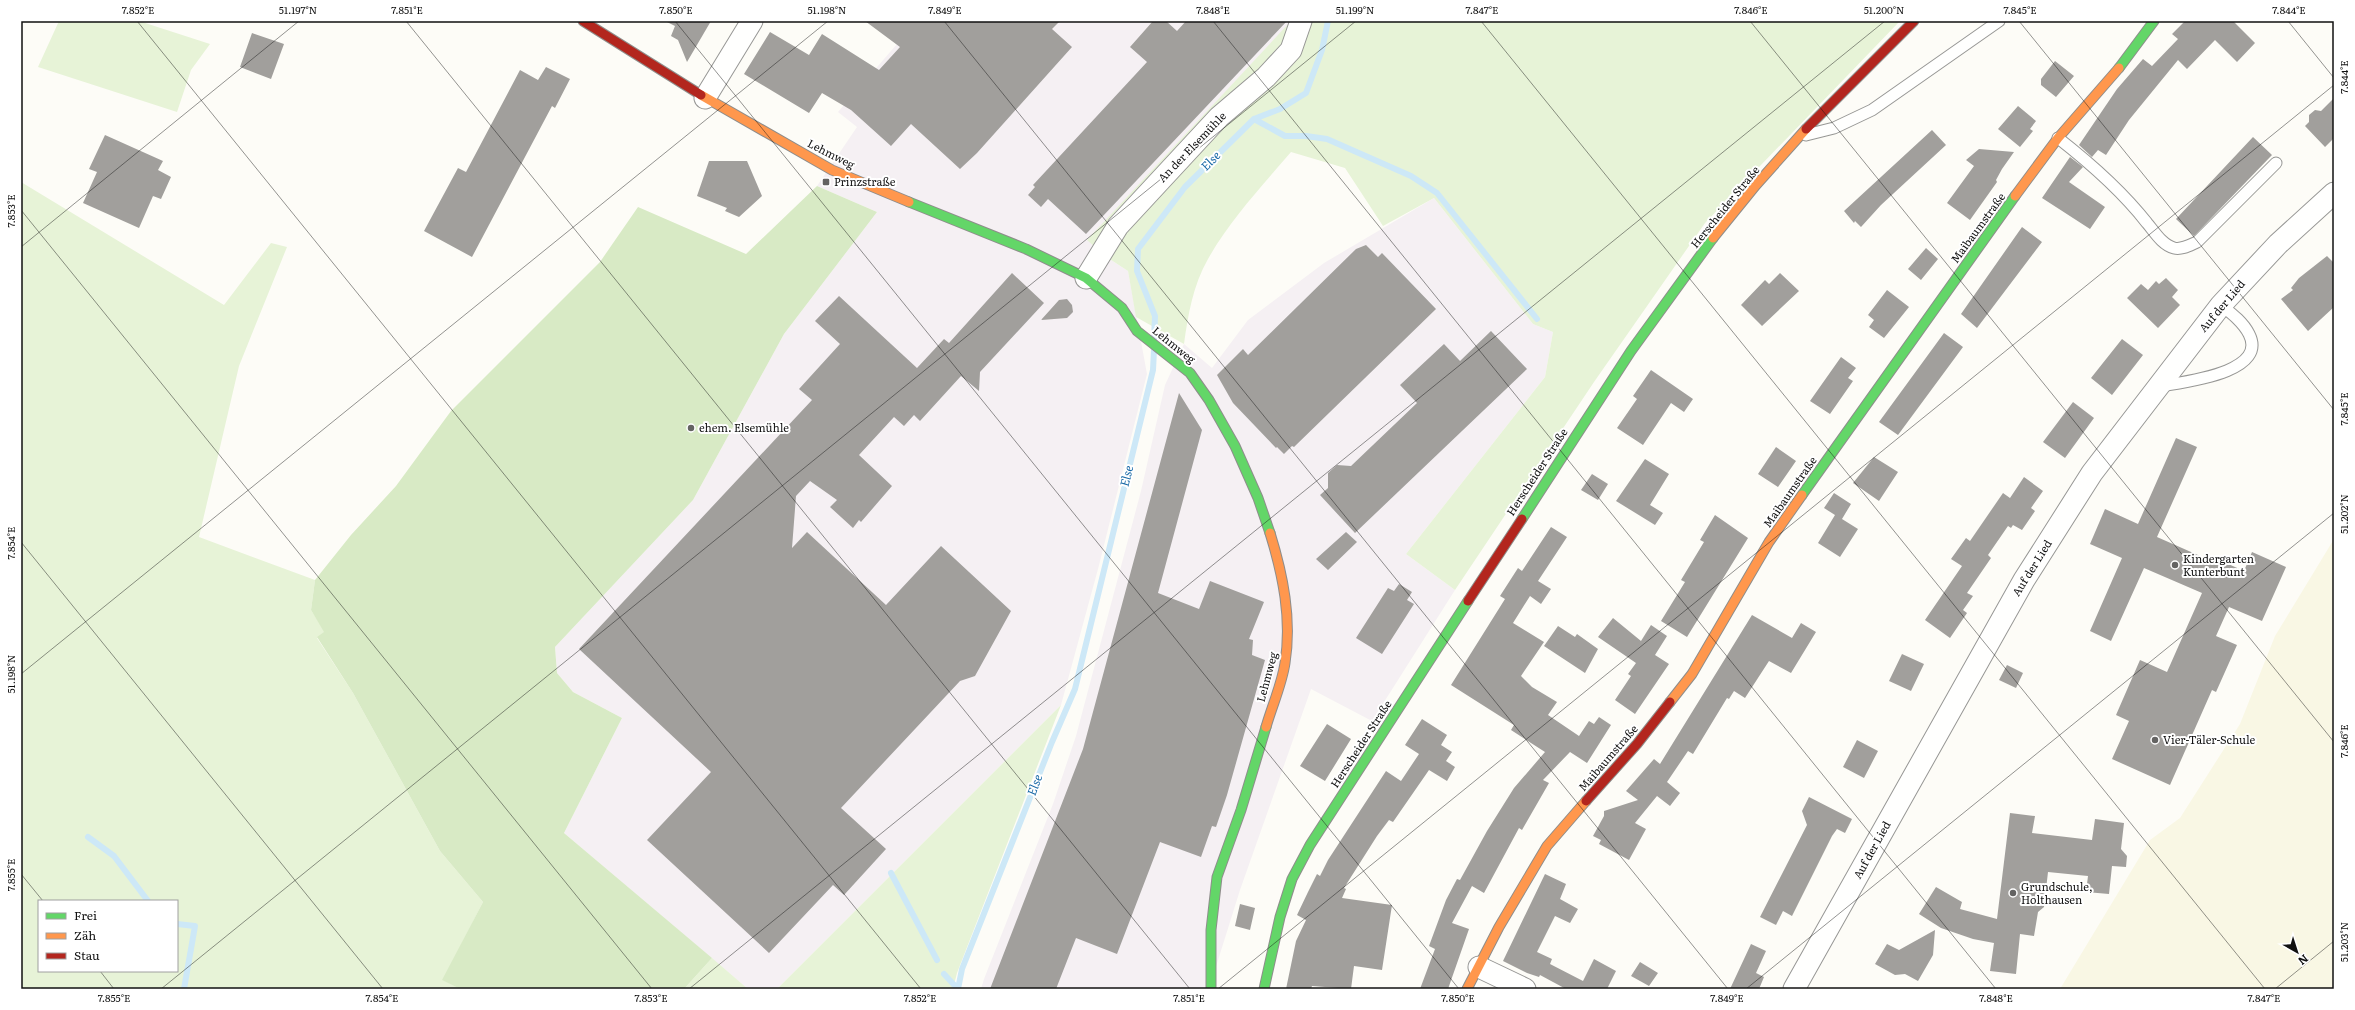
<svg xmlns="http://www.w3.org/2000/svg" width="2355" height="1010" viewBox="0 0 2355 1010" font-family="Literata,serif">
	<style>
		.industrial { fill: #f5f0f3 }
		.farmland { fill: #f9f7e4 }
		.green { fill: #e7f3d7; fill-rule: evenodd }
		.forest { fill: #d8eac5 }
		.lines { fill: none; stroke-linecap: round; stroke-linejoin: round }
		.stream { stroke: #cde8f7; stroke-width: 6 }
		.building { fill: #a19f9c }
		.lane-casing { stroke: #979795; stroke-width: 13 }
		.street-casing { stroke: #979795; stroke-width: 23 }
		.fast-casing { stroke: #8e8d8b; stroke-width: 11 }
		.slow-casing { stroke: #8e8d8b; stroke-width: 11 }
		.jam-casing { stroke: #8e8d8b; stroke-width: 11 }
		.lane { stroke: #fffffe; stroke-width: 11 }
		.street { stroke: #fffffe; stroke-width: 21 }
		.fast { stroke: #63d668; stroke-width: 9 }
		.slow { stroke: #ff974d; stroke-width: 9 }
		.jam { stroke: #b3261e; stroke-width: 9 }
		.ticks { fill: none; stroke: #111; stroke-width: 1; stroke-opacity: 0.45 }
		.poi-dot { fill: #646362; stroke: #fff; stroke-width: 1.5 }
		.labels { text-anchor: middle; stroke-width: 4; stroke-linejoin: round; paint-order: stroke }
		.street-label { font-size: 11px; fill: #111; stroke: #fff }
		.poi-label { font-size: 11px; fill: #111; stroke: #fff; text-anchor: start }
		.water-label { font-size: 12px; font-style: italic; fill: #1768a6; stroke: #fff }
		.neatline { fill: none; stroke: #111; stroke-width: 1.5 }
		.ticks-label { font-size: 10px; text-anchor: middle; fill: #111 }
	</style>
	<rect width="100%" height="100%" fill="#fdfcf7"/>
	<path class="industrial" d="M917 21H1291L1105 256 1128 271 1147 374 1098 569 1061 705 777 989H748L564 833 622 718 573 692 557 673 555 647 693 500 784 334 877 212 817 186 857 127 838 112Z
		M1434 198 1533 324 1553 332 1545 377 1406 554 1455 590 1372 721 1311 689 1240 890 1209 989H981L984 979 1053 804 1076 736 1141 491 1165 385 1184 344 1212 368 1248 320 1324 263Z"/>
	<path class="farmland" d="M2334 539V989H2060L2150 840 2180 818 2240 724 2275 636Z"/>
	<path class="green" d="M59 21H139L210 44 191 70 177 112 38 67Z
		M1291 21H1900L1705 223 1594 382 1455 590 1406 554 1545 377 1553 332 1533 324 1434 198 1383 226 1345 168 1291 152C1262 186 1230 220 1208 259 1193 285 1188 315 1184 344L1136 317 1128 271 1105 256 1087 240Z
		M21 182 224 305 271 243 287 247 239 366 199 537 315 580 311 610 325 632 317 638 353 693 440 851 483 902 443 980 460 989H21ZM39 901H177V971H39Z
		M1061 705 957 973 953 989H777Z
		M712 958 748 989H684Z"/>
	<path class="forest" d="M817 186 877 212 784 334 693 500 555 647 557 673 573 692 622 718 564 833 712 958 684 989H460L442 980 483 902 440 851 353 693 317 637 324 632 311 610 315 580 351 535 396 486 451 411 600 262 638 207 746 254Z"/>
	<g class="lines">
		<path class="stream" d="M1254 119 1285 136H1306L1327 139 1411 176 1437 193 1537 319
			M1154 339 1155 316 1137 271 1138 249 1185 187 1254 119 1280 109 1306 93 1322 50 1328 21
			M88 837 114 856 148 901
			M891 873 937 960
			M177 924 195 926 184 989
			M944 974 958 989
			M958 989 962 969 1052 742 1075 689 1153 370 1154 350"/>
	</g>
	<path class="building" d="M665 21H711L687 62 678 40 671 36 675 26Z
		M865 21H1060L1052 29 1072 47 977 153 960 169 911 124 891 146 851 110 822 93 809 113 744 74 770 32 809 55 822 34 879 70 900 47Z
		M1153 21H1166L1177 31 1186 21H1287L1086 234 1048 199 1041 207 1028 195 1035 187 1033 185 1147 62 1130 47Z
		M2185 21H2233L2255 43 2237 62 2215 40 2187 69 2178 60 2129 120 2106 155 2098 150 2092 157 2079 145 2117 89 2143 59 2152 66 2178 39 2172 34Z
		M252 33 284 44 271 79 240 67Z
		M2055 61 2074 76 2056 97 2041 85V79Z
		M546 67 570 79 555 108 552 106 472 257 424 231 458 168 466 172 520 70 538 80Z
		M2334 98V138L2325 147 2305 126 2309 122V115L2315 110 2321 111Z
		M2018 106 2036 121 2030 129 2033 131 2020 147 1998 129Z
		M1932 130 1946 145 1881 205 1861 227 1855 221 1854 223 1844 211Z
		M105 135 163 161 158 170 171 177 161 199 153 196 139 228 83 203 97 172 89 169Z
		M2253 137 2272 155 2194 236 2176 219Z
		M1979 149 2014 152 2002 169 1996 180 1997 182 1970 220 1947 203 1974 166 1966 160Z
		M2070 157 2083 167 2069 182 2105 207 2090 229 2042 198Z
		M709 161H747L762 196 739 217 725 211 727 208 697 196Z
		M2022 227 2042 242 1977 328 1961 314Z
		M1366 245 1378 257 1382 253 1436 309 1294 447 1292 446 1284 454 1277 447 1276 448 1233 403 1217 375 1243 349 1248 355 1356 249Z
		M1926 248 1938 259 1921 280 1908 269Z
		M2327 256 2334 263V307L2308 331 2281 299 2293 290 2291 288 2299 278Z
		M1012 273 1044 303 980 372 979 391 961 376 920 421 914 415 904 426 894 417 859 455 892 486 861 522 859 520 853 528 830 507 837 500 810 481 796 496 792 548 807 532 886 605 941 546 1011 611 975 676 960 681 841 808 886 849 844 895 833 885 769 953 647 840 711 772 579 649 812 400 799 389 840 344 815 321 839 296 917 368 944 339 949 343Z
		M1780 273 1799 291 1762 326 1741 305 1765 280 1769 284Z
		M2166 278 2178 290 2172 297 2180 305 2158 328 2127 298 2141 284 2148 290 2156 281 2159 284Z
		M1887 290 1909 307 1884 338 1869 327 1874 320 1868 315Z
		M1067 299 1072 305 1073 312 1067 318 1041 320 1059 300Z
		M1491 331 1527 369 1355 533 1320 495 1328 488V473L1337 465 1351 466 1417 403 1400 385 1444 344 1460 361Z
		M1944 333 1963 347 1898 435 1879 422Z
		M2122 339 2143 355 2112 395 2091 378Z
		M1841 357 1856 368 1848 378 1853 381 1830 414 1810 401Z
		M1651 370 1693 399 1684 412 1671 403 1643 445 1617 428 1637 399 1633 396Z
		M1179 393 1202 430 1158 593 1199 609 1210 581 1264 602 1249 639 1253 640 1252 655 1265 660 1227 795 1216 827 1212 826 1201 857 1160 842 1117 954 1076 938 1056 989H990L1083 749Z
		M2073 402 2094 418 2065 458 2043 442Z
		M2176 438 2197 447 2157 537 2216 563 2217 559 2244 571 2252 552 2286 567 2262 621 2229 607 2216 636 2237 645 2216 692 2212 690 2170 785 2112 759 2129 721 2116 715 2140 660 2167 672 2202 593 2144 568 2111 641 2090 631 2122 558 2090 544 2105 509 2138 524Z
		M1776 447 1796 461 1778 487 1758 474Z
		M1874 457 1898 472 1879 501 1853 483Z
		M1645 459 1669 474 1650 505 1663 513 1655 525 1616 501Z
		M1592 474 1608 484 1598 500 1581 490Z
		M2024 477 2043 491 2031 508 2035 511 2022 530 2013 525 2011 528 2008 526 1988 555 1991 558 1967 593 1973 596 1963 610 1967 613 1950 638 1925 620 1962 566 1951 559 1966 538 1970 541 2003 493 2010 498Z
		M1834 493 1851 504 1842 519 1858 529 1840 557 1818 543 1835 515 1824 508Z
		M1715 515 1748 538 1687 637 1661 621 1685 582 1681 580 1704 542 1700 540Z
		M1551 527 1567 537 1538 581 1551 589 1541 604 1530 596 1513 623 1544 642 1521 676 1532 687 1557 702 1548 715 1579 736 1589 721 1594 724 1599 717 1611 725 1587 763 1570 752 1543 780 1549 783 1522 830 1519 828 1484 893 1472 886 1452 923 1469 929 1448 989H1420L1435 949 1429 946 1446 900 1457 879 1460 880 1487 831 1514 788 1545 752 1511 730 1514 725 1451 685 1505 599 1500 596 1518 568 1522 571Z
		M1346 532 1357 542 1328 570 1316 559Z
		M1399 584 1412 592 1407 600 1414 604 1382 654 1356 638 1388 588 1394 591Z
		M1752 615 1792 638 1801 623 1816 632 1791 673 1769 661 1745 698 1734 691 1729 699 1727 698 1693 754 1688 751 1667 782 1680 793 1670 806 1657 796 1635 823 1646 829 1629 860 1599 844 1601 840 1593 836 1604 816V811L1638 800 1626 791 1654 759 1660 764Z
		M1613 618 1641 641 1651 625 1667 636 1655 655 1669 664 1635 714 1615 700 1631 676 1628 674 1636 663 1598 637Z
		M1558 626 1575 637 1577 634 1598 649 1585 673 1544 646Z
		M1902 654 1924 664 1911 691 1889 681Z
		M2007 665 2023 673 2016 688 1999 680Z
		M1422 719 1447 735 1441 745 1452 752 1446 761 1455 767 1447 781 1429 770 1393 822 1389 820 1377 836 1344 888 1346 889 1342 898 1392 905 1382 970 1354 966 1351 989 1312 986 1311 989H1286L1296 941 1306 920 1297 915 1308 892 1317 874 1320 876 1328 860 1386 771 1401 781 1419 754 1405 745Z
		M1327 724 1351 739 1325 781 1300 766Z
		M1857 740 1878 751 1864 778 1843 767Z
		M1809 797 1852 819 1845 833 1837 829 1832 836 1792 916 1783 911 1776 925 1760 917 1807 825 1802 811Z
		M2010 813 2035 816 2032 833 2092 840 2095 819 2124 823 2121 849 2127 856 2126 867 2112 866 2109 894 2086 892 2088 876 2048 872 2044 907 2038 912 2034 936 2020 934 2016 974 1990 971 1994 943 1973 939 1941 928 1919 914 1936 887 1962 902 1960 909 1997 919Z
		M1545 874 1566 884 1560 899 1578 909 1570 923 1555 916 1537 952 1552 959 1550 964 1583 981 1594 959 1616 971 1607 989H1566L1540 975 1539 977 1527 973 1503 961Z
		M1240 904 1255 908 1250 930 1235 926Z
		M1935 930 1933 955 1918 981 1905 974 1895 975 1875 964 1887 944 1899 950Z
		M1751 944 1766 951 1756 973 1764 977 1759 989H1730Z
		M1640 962 1658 973 1649 986 1631 976Z"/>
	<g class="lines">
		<g class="lane-casing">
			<path id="lane" d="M1806 135 1834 128 1872 110 1999 21
				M2058 138C2090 163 2122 191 2147 223 2154 231 2162 245 2174 248 2182 250 2190 245 2197 242L2276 163
				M2161 386C2183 382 2269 373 2249 334 2243 322 2231 313 2221 305"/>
		</g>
		<g class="street-casing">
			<path id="street" d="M705 98 752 21
				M1086 278 1118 226 1219 117 1266 77 1291 50 1301 21
				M1479 967 1525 989
				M1794 989 2024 580 2092 473 2221 305 2278 244 2334 193"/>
		</g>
		<g class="fast-casing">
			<path id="fast" d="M2119 68 2154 21
				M909 202 1026 249 1086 278 1122 308 1137 331 1190 373 1209 400 1235 446 1258 498 1270 533
				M1802 495 2015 196
				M1522 519 1631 351 1713 238
				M1211 989V930L1217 877 1241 810 1266 727
				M1264 989 1280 917 1292 879 1310 845 1468 601"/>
		</g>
		<g class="slow-casing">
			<path id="slow" d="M701 95 832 170 909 202
				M2015 196 2058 138 2119 68
				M1713 238 1756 185 1806 129
				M1670 702 1692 674 1769 542 1802 495
				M1266 727C1272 706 1282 684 1285 663 1292 619 1283 575 1270 533
				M1467 989 1499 927 1547 846 1586 801"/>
		</g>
		<g class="jam-casing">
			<path id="jam" d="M583 21 701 95
				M1806 129 1914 21
				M1468 601 1522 519
				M1586 801 1637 744 1670 702"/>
		</g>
		<use href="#lane" class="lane"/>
		<use href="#street" class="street"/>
		<use href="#fast" class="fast"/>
		<use href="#slow" class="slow"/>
		<use href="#jam" class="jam"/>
	</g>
	<path class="ticks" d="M137 21 921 989M406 21 1190 989M675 21 1459 989M944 21 1728 989M1213 21 1996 989M1481 21 2265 989M1750 21 2334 742M2019 21 2334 410M2288 21 2334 78M21 210 652 989M21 247 299 21M21 542 383 989M21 674 828 21M21 874 43 901M100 971 114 989M161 989 1356 21M689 989 1885 21M1218 989 2334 85M1746 989 2334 513M2275 989 2334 941"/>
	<g class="poi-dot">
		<rect x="822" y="178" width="8" height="8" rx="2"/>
		<circle cx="691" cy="428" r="4"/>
		<circle cx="2175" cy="565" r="4"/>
		<circle cx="2155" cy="740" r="4"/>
		<circle cx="2013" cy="893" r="4"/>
	</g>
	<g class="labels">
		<g class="street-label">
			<text transform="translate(1192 147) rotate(-46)" y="4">An der Elsemühle</text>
			<text transform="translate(831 154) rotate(27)" y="4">Lehmweg</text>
			<text transform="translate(1725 207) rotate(-51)" y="4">Herscheider Straße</text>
			<text transform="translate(1978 228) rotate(-54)" y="4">Maibaumstraße</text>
			<text transform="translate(2222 306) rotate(-50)" y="4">Auf der Lied</text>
			<text transform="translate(1174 345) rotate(39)" y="4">Lehmweg</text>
			<text transform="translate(1537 472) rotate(-57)" y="4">Herscheider Straße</text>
			<text transform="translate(1790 492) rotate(-55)" y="4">Maibaumstraße</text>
			<text transform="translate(2032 568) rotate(-58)" y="4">Auf der Lied</text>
			<text transform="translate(1267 677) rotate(-75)" y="4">Lehmweg</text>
			<text transform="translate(1361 744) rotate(-57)" y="4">Herscheider Straße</text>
			<text transform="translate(1608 758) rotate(-49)" y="4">Maibaumstraße</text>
			<text transform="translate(1872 850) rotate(-61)" y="4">Auf der Lied</text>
		</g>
		<g class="poi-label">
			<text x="834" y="186">Prinzstraße</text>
			<text x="699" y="432">ehem. Elsemühle</text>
			<text x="2183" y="563">Kindergarten<tspan x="2183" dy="13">Kunterbunt</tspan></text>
			<text x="2163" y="744">Vier-Täler-Schule</text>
			<text x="2021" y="891">Grundschule,<tspan x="2021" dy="13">Holthausen</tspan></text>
		</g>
		<g class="water-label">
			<text transform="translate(1211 161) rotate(-45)" y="4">Else</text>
			<text transform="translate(1127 476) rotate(-76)" y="4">Else</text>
			<text transform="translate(1035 785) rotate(-69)" y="4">Else</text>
		</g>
	</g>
	<rect width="2355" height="1010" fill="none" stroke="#ffffff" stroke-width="44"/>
	<rect x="38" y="900" width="140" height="72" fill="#ffffff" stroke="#a0a0a0"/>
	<rect x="46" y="913" width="20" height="6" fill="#63d668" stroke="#a0a0a0"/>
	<text x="74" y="920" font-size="12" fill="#111111">Frei</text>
	<rect x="46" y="933" width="20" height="6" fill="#ff974d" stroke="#a0a0a0"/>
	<text x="74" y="940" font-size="12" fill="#111111">Zäh</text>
	<rect x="46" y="953" width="20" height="6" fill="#b3261e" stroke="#a0a0a0"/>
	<text x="74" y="960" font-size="12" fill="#111111">Stau</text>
	<g transform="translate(2297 952) rotate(141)" stroke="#ffffff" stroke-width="3" paint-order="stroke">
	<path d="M0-3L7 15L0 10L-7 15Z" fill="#111111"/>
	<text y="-6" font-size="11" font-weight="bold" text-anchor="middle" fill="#111111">N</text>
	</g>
	<rect x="22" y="22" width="2311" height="966" class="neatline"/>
	<g class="ticks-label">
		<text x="138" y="14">7.852°E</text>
		<text x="298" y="14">51.197°N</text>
		<text x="407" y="14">7.851°E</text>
		<text x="676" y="14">7.850°E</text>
		<text x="827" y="14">51.198°N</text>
		<text x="945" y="14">7.849°E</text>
		<text x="1213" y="14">7.848°E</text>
		<text x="1355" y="14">51.199°N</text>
		<text x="1482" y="14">7.847°E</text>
		<text x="1751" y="14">7.846°E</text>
		<text x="1884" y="14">51.200°N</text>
		<text x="2020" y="14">7.845°E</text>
		<text x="2289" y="14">7.844°E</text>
		<text transform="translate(2344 77) rotate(-90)" y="4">7.844°E</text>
		<text transform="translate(11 211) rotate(-90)" y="4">7.853°E</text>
		<text transform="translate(2344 409) rotate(-90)" y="4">7.845°E</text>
		<text transform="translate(2344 514) rotate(-90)" y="4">51.202°N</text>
		<text transform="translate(11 543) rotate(-90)" y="4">7.854°E</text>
		<text transform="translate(11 674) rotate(-90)" y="4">51.198°N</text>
		<text transform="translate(2344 741) rotate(-90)" y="4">7.846°E</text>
		<text transform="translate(11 875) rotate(-90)" y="4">7.855°E</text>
		<text transform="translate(2344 942) rotate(-90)" y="4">51.203°N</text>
		<text x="114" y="1002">7.855°E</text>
		<text x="382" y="1002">7.854°E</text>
		<text x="651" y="1002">7.853°E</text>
		<text x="920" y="1002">7.852°E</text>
		<text x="1189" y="1002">7.851°E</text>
		<text x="1458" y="1002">7.850°E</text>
		<text x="1727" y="1002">7.849°E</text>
		<text x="1996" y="1002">7.848°E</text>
		<text x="2264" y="1002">7.847°E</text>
	</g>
</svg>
